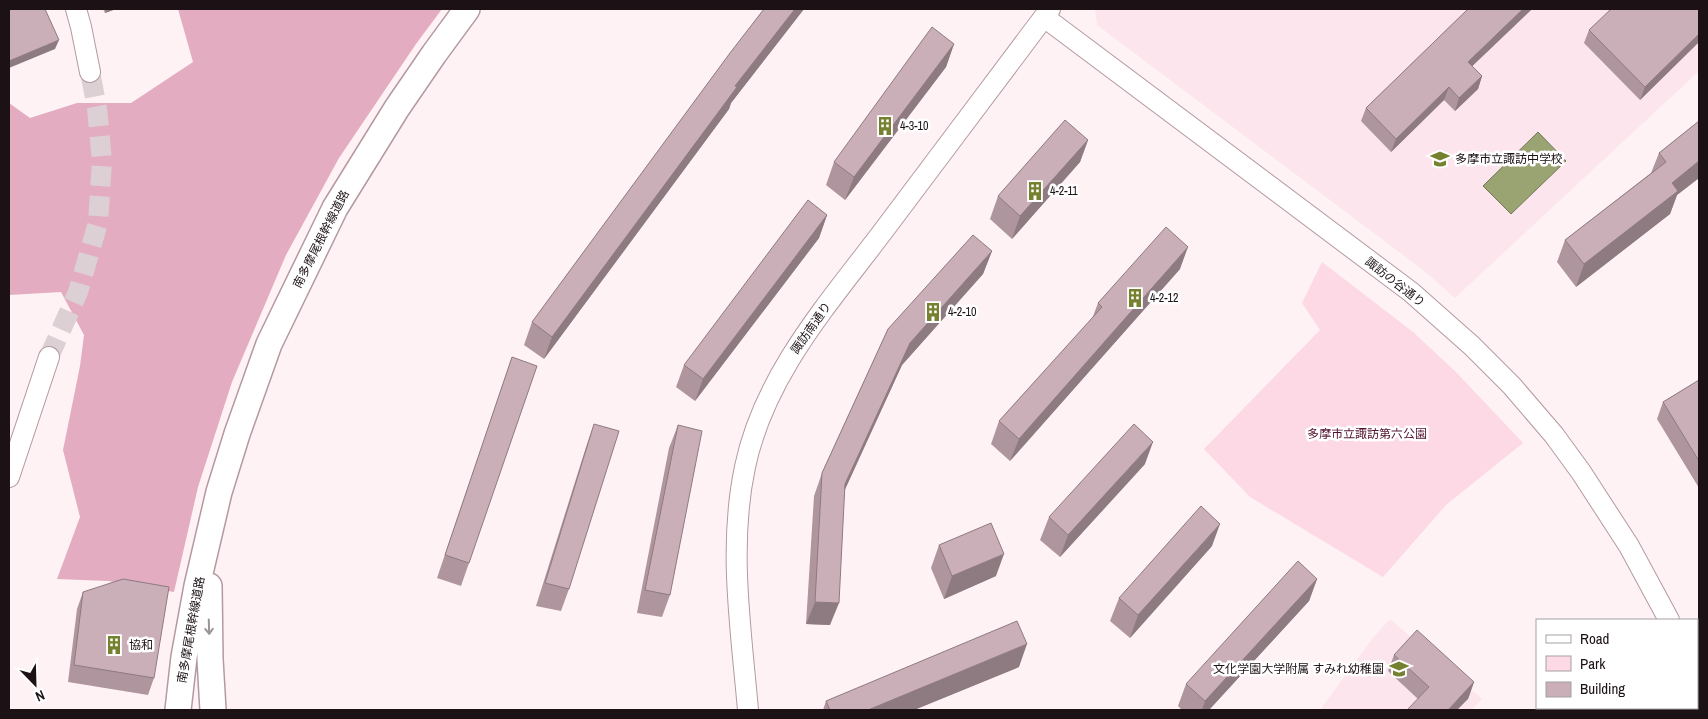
<svg xmlns="http://www.w3.org/2000/svg" width="1708" height="719" viewBox="0 0 1708 719" font-family="'Archivo Narrow','Noto Sans JP',sans-serif">
	<style>
		.built { fill: #fce5ec }
		.green { fill: #fdd8e5 }
		.forest { fill: #e4acc0 }
		.water { fill: #9aa372; stroke: #747856 }
		.lines { fill: none; stroke-linecap: round; stroke-linejoin: round }
		.minor-tunnel { stroke: #dcd0d4; stroke-width: 20; stroke-dasharray: 20 10; stroke-linecap: butt }
		.minor-casing { stroke: #b499a2; stroke-width: 22 }
		.major-casing { stroke: #b499a2; stroke-width: 28 }
		.minor { stroke: #fff; stroke-width: 20 }
		.major { stroke: #fff; stroke-width: 25 }
		.wall { fill: #af969e }
		.shaded-wall { fill: #8e7a81 }
		.building { fill: #cbafb8; stroke: #8e7a81 }
		.oneway { stroke: #999496 }
		.labels { text-anchor: middle; stroke-width: 5; stroke-linejoin: round; paint-order: stroke }
		.poi-label { font-size: 12px; fill: #1c1216; stroke: #fff; text-anchor: start }
		.street-label { font-size: 12px; fill: #1c1216; stroke: #fff }
		.park-label { font-size: 12px; fill: #531331; stroke: #fff }
	</style>
	<rect width="100%" height="100%" fill="#fef2f5"/>
	<path class="built" d="M1095 9H1699V71L1455 298 1423 270 1097 25Z
		M1390 619 1482 699 1471 710H1320L1372 639Z"/>
	<path class="green" d="M1322 262 1413 332 1455 371 1523 443 1446 505 1383 577 1250 497 1204 449 1320 330 1302 303Z"/>
	<path class="forest" d="M178 9H442L416 44 339 158 286 255 232 382 198 487 174 592 108 581 57 579 80 517 63 450 80 366 84 335 61 292 9 295V103L30 118 77 103H131L193 62Z"/>
	<path class="water" d="M1538 132 1566 161 1511 214 1483 186Z"/>
	<g class="lines">
		<path class="minor-tunnel" d="M49 357 78 292 98 223 102 161 97 108 90 72"/>
		<g class="minor-casing">
			<path id="minor" d="M76 9 81 27 90 72
				M1044 17 1411 292 1472 346 1512 386 1554 435 1581 472 1629 546 1669 620
				M9 477 49 357
				M1697 656 1699 655
				M1697 672 1699 677
				M748 710C741 629 728 547 745 467 764 375 829 303 884 230 939 156 995 83 1050 9"/>
		</g>
		<g class="major-casing">
			<path id="major" d="M209 586 210 659 213 710
				M178 710 184 657 197 586 219 492 237 434 269 344 335 208 397 108 434 54 467 9"/>
		</g>
		<use href="#minor" class="minor"/>
		<use href="#major" class="major"/>
	</g>
	<path class="wall" d="M103 9H116L105 13Z
		M764 9H804L731 103 729 109 544 359 524 345 532 322Z
		M1468 9H1532L1472 66 1482 76 1478 89 1455 111 1444 100 1391 152 1361 121 1366 108Z
		M1699 9V42L1640 100 1584 43 1589 30Z
		M954 44 946 67 845 200 826 185 834 162Z
		M1699 121V178L1677 195 1670 214 1576 287 1557 262 1565 240 1651 173 1659 153Z
		M1088 140 1080 162 1012 239 990 219 998 196Z
		M827 215 819 238 695 401 676 387 684 365Z
		M992 251 983 274 902 365 845 489 830 625 806 624 814 496 822 473 888 329Z
		M1180 269 1010 461 991 444 999 421 1092 319 1098 303Z
		M512 357 469 563 461 586 437 578Z
		M1699 380V488L1657 419 1663 402Z
		M594 424 569 589 561 611 536 606 586 447Z
		M678 425 670 595 662 617 637 613 669 448Z
		M1145 464 1060 557 1040 540 1049 517Z
		M939 545 996 576 944 599 931 568Z
		M1212 546 1130 638 1110 621 1119 598Z
		M1317 579 1309 601 1209 710H1182L1178 706 1186 684Z
		M83 592 154 678 148 695 68 682 77 609Z
		M1394 655 1474 682 1468 699H1418L1388 671Z
		M1019 667 914 710H823L826 701Z"/>
	<path class="shaded-wall" d="M107 9H116L105 13Z
		M795 9H804L731 103 729 109 544 359 552 337 735 86Z
		M1523 9H1532L1463 75 1468 62Z
		M1699 34V42L1640 100 1645 87Z
		M59 40 55 49 9 68V61Z
		M954 44 946 67 845 200 854 177Z
		M1482 76 1478 89 1455 111 1459 98Z
		M1449 87 1444 100 1391 152 1396 139Z
		M1088 140 1080 162 1012 239 1020 216Z
		M1699 161V178L1677 195 1670 214 1576 287 1584 264 1672 183Z
		M827 215 819 238 695 401 703 379Z
		M1188 247 1180 269 1010 461 1019 439Z
		M992 251 983 274 902 365 837 507 845 484 910 343Z
		M1153 442 1145 464 1060 557 1068 535Z
		M1220 524 1212 546 1130 638 1138 615Z
		M1004 554 996 576 944 599 952 576Z
		M1317 579 1309 601 1209 710H1202L1205 701Z
		M815 602 839 603 830 625 806 624Z
		M1027 644 1019 667 914 710H868Z
		M1474 682 1468 699 1457 710H1448Z"/>
	<path class="building" d="M9 9H45L59 40 9 61Z
		M764 9H795L735 86 737 87 552 337 532 322 730 53Z
		M1468 9H1523L1468 62 1482 76 1459 98 1449 87 1396 139 1366 108Z
		M1611 9H1699V34L1645 87 1589 30Z
		M932 27 954 44 854 177 834 162Z
		M1065 120 1088 140 1020 216 998 196Z
		M1699 121V161L1672 183 1678 191 1584 264 1565 240 1666 162 1659 153Z
		M808 200 827 215 703 379 684 365Z
		M1166 227 1188 247 1019 439 999 421 1102 307 1098 303Z
		M973 235 992 251 910 343 845 484 839 603 815 602 822 473 888 329Z
		M512 357 537 366 469 563 445 555Z
		M1699 380V461L1663 402Z
		M594 424 619 431 569 589 545 583Z
		M1134 424 1153 442 1068 535 1049 517Z
		M678 425 702 431 670 595 645 590Z
		M1201 506 1220 524 1138 615 1119 598Z
		M991 523 1004 554 952 576 939 545Z
		M1298 561 1317 579 1205 701 1186 684Z
		M123 579 169 587 154 678 74 665 83 592Z
		M1017 621 1027 644 868 710H830L826 701Z
		M1417 630 1474 682 1448 710H1407L1429 687 1394 655Z"/>
	<defs><path id="oneway-shaft" d="M-6 0H5M1.5-3L5.5 0L1.5 3" fill="none" stroke-width="1.6" stroke-linecap="round" stroke-linejoin="round" transform="scale(1.25)"/></defs>
	<use class="oneway" href="#oneway-shaft" transform="translate(209 627) rotate(88)"/>
	<defs>
		<g id="building-bare" transform="scale(1.5)"><path d="M-4-6H4V6H1V3H-1V6H-4ZM-2.5-4.3h1.7v1.8h-1.7ZM.8-4.3h1.7v1.8H.8ZM-2.5-1h1.7V.8h-1.7ZM.8-1h1.7V.8H.8Z" fill="#75812e" stroke="#fff" stroke-width="2.5" paint-order="stroke"/></g>
		<g id="school-bare" transform="scale(1.5)"><path d="M0-5L7-2L0 1L-7-2ZM-4 1L0 2.5L4 1V4Q0 6-4 4Z" fill="#75812e" stroke="#fff" stroke-width="2.5" paint-order="stroke"/></g>
	</defs>
	<g fill-rule="evenodd">
		<use href="#building-bare" x="885" y="126"/>
		<use href="#school-bare" x="1440" y="159"/>
		<use href="#building-bare" x="1035" y="191"/>
		<use href="#building-bare" x="1135" y="298"/>
		<use href="#building-bare" x="933" y="312"/>
		<use href="#building-bare" x="114" y="645"/>
		<use href="#school-bare" x="1399" y="669"/>
	</g>
	<g class="labels">
		<g class="poi-label">
			<text x="900" y="130">4-3-10</text>
			<text x="1455" y="163">多摩市立諏訪中学校</text>
			<text x="1050" y="195">4-2-11</text>
			<text x="1150" y="302">4-2-12</text>
			<text x="948" y="316">4-2-10</text>
			<text x="129" y="649">協和</text>
			<text x="1384" y="673" text-anchor="end">文化学園大学附属 すみれ幼稚園</text>
		</g>
		<g class="street-label">
			<text transform="translate(321 239) rotate(-63)" y="4">南多摩尾根幹線道路</text>
			<text transform="translate(1395 282) rotate(38)" y="4">諏訪の谷通り</text>
			<text transform="translate(811 328) rotate(-55)" y="4">諏訪南通り</text>
			<text transform="translate(191 630) rotate(-80)" y="4">南多摩尾根幹線道路</text>
		</g>
		<g class="park-label">
			<text x="1367" y="438">多摩市立諏訪第六公園</text>
		</g>
	</g>
	<rect width="1708" height="719" fill="none" stroke="#1c1216" stroke-width="20"/>
	<rect x="1536" y="619" width="162" height="90" fill="#ffffff" stroke="#a4a0a2"/>
	<rect x="1546" y="635" width="25" height="8" fill="#ffffff" stroke="#a4a0a2"/>
	<text x="1580" y="644" font-size="15" fill="#1c1216">Road</text>
	<rect x="1546" y="656" width="25" height="15" fill="#fdd8e5" stroke="#a4a0a2"/>
	<text x="1580" y="669" font-size="15" fill="#1c1216">Park</text>
	<rect x="1546" y="682" width="25" height="15" fill="#cbafb8" stroke="#a4a0a2"/>
	<text x="1580" y="694" font-size="15" fill="#1c1216">Building</text>
	<g transform="translate(35 684) rotate(157)" stroke="#ffffff" stroke-width="4" paint-order="stroke">
	<path d="M0-4L9 19L0 12L-9 19Z" fill="#1c1216"/>
	<text y="-8" font-size="14" font-weight="bold" text-anchor="middle" fill="#1c1216">N</text>
	</g>
</svg>
